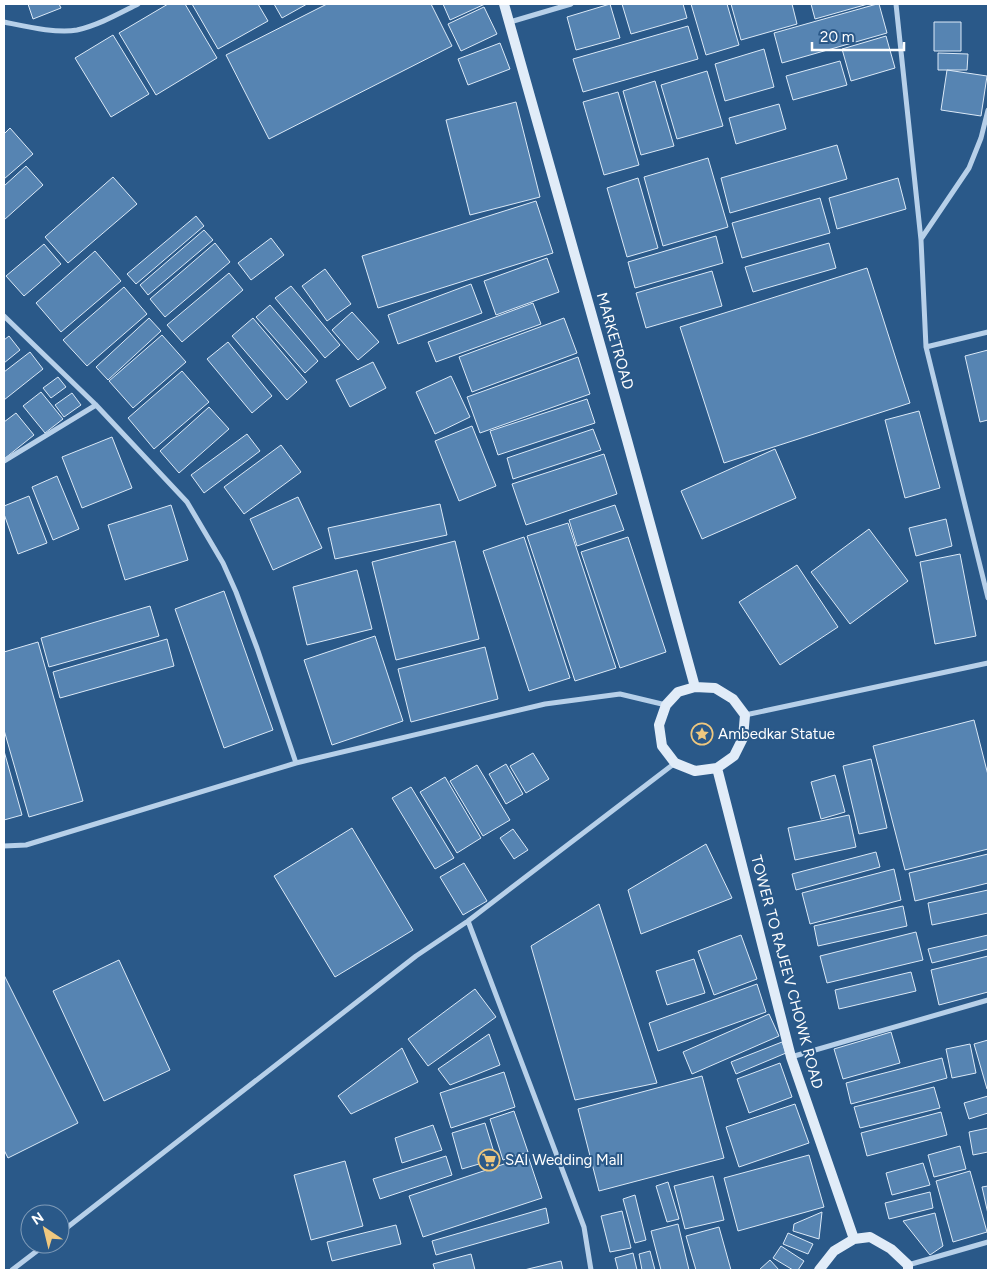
<svg xmlns="http://www.w3.org/2000/svg" width="992" height="1274" viewBox="0 0 992 1274" font-family="Figtree,sans-serif">
	<style>
		.building { fill: #5684b2; stroke: #dbe9f7 }
		.lines { fill: none; stroke-linecap: round; stroke-linejoin: round }
		.street { stroke: #b7d0e9; stroke-width: 5 }
		.secondary { stroke: #e1ecf8; stroke-width: 10 }
		.labels { text-anchor: middle; stroke-width: 4; stroke-linejoin: round; paint-order: stroke }
		.street-label { font-size: 15px; fill: #fff; stroke: #2a5989 }
		.poi-label { font-size: 15px; fill: #fff; stroke: #2a5989; text-anchor: start }
	</style>
	<rect width="100%" height="100%" fill="#2a5989"/>
	<path class="building" d="M28 4H59L61 8 33 19Z
		M168 4H185L217 58 156 95 119 33Z
		M192 4H258L268 21 218 49Z
		M274 4H307L282 18Z
		M327 4H431L452 46 269 139 226 55Z
		M443 4H485L450 20Z
		M610 4 620 38 576 50 567 17Z
		M622 4H683L687 18 631 34Z
		M691 4H727L739 45 706 55Z
		M731 4H792L797 24 741 40Z
		M811 4H868L815 19Z
		M877 4H879L887 33 782 63 774 33Z
		M484 7 497 34 461 51 448 24Z
		M934 22H961V51H934Z
		M688 26 698 59 583 92 573 59Z
		M113 35 149 94 111 117 75 58Z
		M886 36 895 68 851 81 842 49Z
		M500 43 510 69 468 85 458 59Z
		M764 49 774 87 725 101 715 64Z
		M938 53 968 54 967 70H938Z
		M840 61 847 85 793 100 786 76Z
		M947 70 987 76 981 116 941 110Z
		M707 71 723 126 677 139 661 85Z
		M655 81 674 146 641 155 623 91Z
		M618 92 639 165 604 175 583 102Z
		M516 102 540 197 470 215 446 120Z
		M779 104 786 129 736 144 729 118Z
		M10 128 33 154 4 179V134Z
		M837 145 847 179 730 213 721 178Z
		M708 158 728 227 663 246 644 177Z
		M26 166 43 185 4 220V186Z
		M113 177 137 204 68 263 45 237Z
		M638 178 658 248 627 257 607 188Z
		M898 178 906 209 837 229 829 198Z
		M820 198 830 233 742 258 732 223Z
		M536 201 553 253 378 308 362 256Z
		M196 216 204 226 136 284 127 274Z
		M204 230 213 240 148 295 140 285Z
		M716 236 723 263 635 288 628 262Z
		M271 238 284 255 251 280 238 263Z
		M215 243 230 262 165 317 150 299Z
		M829 243 836 268 753 292 745 267Z
		M44 244 61 264 24 296 6 276Z
		M95 251 121 281 61 332 36 303Z
		M547 258 559 292 496 315 484 281Z
		M867 268 910 403 724 463 680 327Z
		M325 269 351 304 327 321 302 286Z
		M712 271 722 306 646 328 636 293Z
		M229 273 243 290 182 342 167 325Z
		M471 284 482 313 398 344 388 315Z
		M291 286 340 345 325 358 275 298Z
		M124 287 147 314 87 366 63 340Z
		M533 303 541 324 436 362 428 342Z
		M270 305 318 361 305 373 256 317Z
		M352 312 379 342 358 360 332 330Z
		M149 318 161 331 108 380 96 367Z
		M253 318 307 382 287 400 232 336Z
		M564 318 577 353 472 392 459 357Z
		M162 335 186 362 133 408 109 381Z
		M9 336 20 350 4 363V340Z
		M228 342 272 396 252 413 207 359Z
		M988 350V420L980 422 965 356Z
		M30 352 43 369 4 400V372Z
		M578 357 590 394 480 433 467 397Z
		M373 362 386 388 350 407 336 380Z
		M182 371 209 402 154 449 128 418Z
		M451 376 470 417 435 434 416 392Z
		M58 377 66 387 51 398 43 388Z
		M41 392 63 419 45 433 23 406Z
		M72 393 81 405 64 417 55 405Z
		M587 399 595 423 498 455 490 431Z
		M209 407 229 429 179 473 160 451Z
		M919 411 940 488 905 498 885 420Z
		M16 413 34 435 4 459V422Z
		M472 426 496 486 459 501 435 441Z
		M593 429 601 450 513 479 507 458Z
		M247 434 260 451 204 493 191 475Z
		M112 437 132 488 82 508 62 457Z
		M281 445 301 472 244 514 224 487Z
		M775 449 796 498 702 539 681 491Z
		M604 454 617 494 526 525 512 484Z
		M57 476 79 529 53 540 32 487Z
		M29 496 47 543 18 554 4 514V506Z
		M298 497 322 548 273 570 250 519Z
		M440 504 447 535 335 559 328 528Z
		M171 505 188 560 125 580 108 525Z
		M615 505 624 530 577 546 569 520Z
		M946 519 952 546 916 556 909 528Z
		M568 523 616 668 575 681 527 536Z
		M869 529 908 581 850 624 811 572Z
		M524 537 570 678 529 691 483 551Z
		M628 537 666 652 620 668 581 552Z
		M455 541 479 639 396 660 372 562Z
		M960 554 976 636 935 644 920 562Z
		M797 565 838 627 780 665 739 602Z
		M357 570 372 629 307 645 293 587Z
		M224 591 273 730 224 748 175 609Z
		M150 606 159 636 49 667 41 638Z
		M375 636 403 721 332 745 304 660Z
		M167 639 174 666 60 698 53 672Z
		M38 642 83 801 29 817 4 730V652Z
		M485 647 498 699 411 722 398 669Z
		M974 720 988 775V849L905 870 873 746Z
		M4 751 22 815 4 820Z
		M533 753 549 779 526 793 510 766Z
		M871 759 887 828 859 834 843 766Z
		M506 764 523 794 506 804 489 774Z
		M477 765 510 820 483 836 450 781Z
		M835 775 845 812 821 819 811 782Z
		M445 777 481 838 457 853 420 792Z
		M411 787 454 858 435 869 392 798Z
		M849 815 856 847 795 860 788 828Z
		M352 828 413 930 335 977 274 876Z
		M513 829 528 850 514 859 500 838Z
		M706 844 732 898 641 934 628 890Z
		M876 852 880 867 796 890 792 874Z
		M988 854V883L915 901 909 873Z
		M464 863 487 901 463 915 440 877Z
		M894 869 901 900 810 924 802 893Z
		M988 890V913L932 925 928 903Z
		M599 904 657 1083 575 1100 531 946Z
		M903 906 907 926 818 946 814 926Z
		M916 932 923 960 827 983 820 956Z
		M741 935 757 979 714 995 698 951Z
		M988 935V949L932 963 928 949Z
		M988 956V992L939 1005 931 970Z
		M694 959 705 993 667 1005 656 971Z
		M119 960 170 1070 104 1101 53 991Z
		M911 972 916 991 839 1009 835 990Z
		M4 975 78 1123 8 1158 4 1150Z
		M757 984 766 1012 658 1051 649 1023Z
		M475 989 496 1017 428 1066 408 1039Z
		M769 1014 779 1036 692 1074 683 1052Z
		M891 1032 900 1063 843 1079 834 1049Z
		M489 1034 500 1065 450 1085 438 1069Z
		M988 1040V1088L987 1089 974 1044Z
		M782 1042 786 1053 736 1074 731 1062Z
		M970 1044 976 1073 952 1078 946 1049Z
		M402 1048 418 1082 351 1114 338 1096Z
		M942 1058 947 1078 851 1104 846 1083Z
		M780 1063 792 1097 749 1113 737 1079Z
		M504 1072 515 1107 451 1128 440 1093Z
		M702 1076 724 1158 599 1191 578 1109Z
		M934 1087 940 1108 860 1128 854 1107Z
		M988 1096V1113L969 1119 964 1103Z
		M795 1104 809 1143 739 1167 726 1127Z
		M514 1111 528 1152 503 1160 490 1119Z
		M941 1112 947 1135 867 1156 861 1133Z
		M485 1123 496 1159 462 1169 452 1133Z
		M433 1125 442 1150 402 1163 395 1138Z
		M988 1128V1152L973 1155 969 1132Z
		M960 1146 966 1169 934 1177 928 1155Z
		M809 1155 824 1207 738 1231 724 1178Z
		M446 1156 452 1175 380 1199 373 1179Z
		M528 1156 542 1198 423 1237 409 1196Z
		M345 1161 363 1226 311 1240 294 1175Z
		M923 1163 930 1185 892 1195 886 1173Z
		M970 1171 987 1232 953 1242 936 1181Z
		M713 1176 724 1220 685 1229 674 1186Z
		M668 1182 679 1219 667 1222 656 1186Z
		M988 1186V1214L982 1187Z
		M930 1192 933 1208 889 1219 885 1203Z
		M635 1195 646 1240 635 1243 623 1199Z
		M546 1208 549 1223 436 1255 432 1241Z
		M622 1211 631 1248 610 1252 601 1216Z
		M822 1212 819 1239 793 1231 794 1224Z
		M935 1213 943 1246 930 1255 903 1221Z
		M678 1224 689 1270H661L651 1231Z
		M396 1225 401 1244 332 1261 327 1242Z
		M719 1227 731 1270H696L686 1236Z
		M788 1233 813 1244 808 1254 783 1244Z
		M781 1246 804 1261 798 1270H793L773 1258Z
		M650 1251 655 1270H642L639 1254Z
		M633 1253 637 1270H618L615 1258Z
		M471 1254 475 1270H435L433 1264Z
		M770 1260 779 1270H759Z
		M561 1261 563 1270H524Z"/>
	<g class="lines">
		<path class="street" d="M896 4 921 240 926 347 988 598
			M4 22C24 26 57 34 77 30 99 25 118 14 138 4
			M510 22 571 4
			M921 239 969 168 981 138 988 110
			M4 316 96 405 187 502 223 563 236 592 257 648 296 763
			M926 347 988 332
			M4 461 96 405
			M745 715 988 663
			M4 846 26 845 296 763 545 704 620 694 666 705
			M468 921 584 1227 591 1270
			M791 1057 988 1000
			M60 1233 416 956 468 921 675 763
			M908 1265 988 1242
			M12 1270 46 1244"/>
		<path class="secondary" d="M504 4 627 440 695 687
			M695 687 715 688 733 699 745 715 743 738 734 756 717 768 695 771 675 763 662 746 659 725 666 705 678 692Z
			M717 768 791 1057 854 1239
			M819 1270 834 1251 854 1239 870 1237 891 1249 908 1265V1270"/>
	</g>
	<defs>
		<g id="sight-ring" transform="scale(1.125)"><circle r="9.5" fill="#2a5989" stroke="#efc87f" stroke-width="1.5"/><path d="M0-6L1.8-2.2L6-1.7L2.9 1.2L3.7 5.4L0 3.3L-3.7 5.4L-2.9 1.2L-6-1.7L-1.8-2.2Z" fill="#efc87f"/></g>
		<g id="supermarket-ring" transform="scale(1.125)"><circle r="9.5" fill="#2a5989" stroke="#efc87f" stroke-width="1.5"/><path d="M-6-5.5h2.5l.6 2H6L4.5 2H-2.5L-4.4-4H-6ZM-1.5 3.2a1.3 1.3 0 1 0 .1 0ZM3 3.2a1.3 1.3 0 1 0 .1 0Z" fill="#efc87f"/></g>
	</defs>
	<g fill-rule="evenodd">
		<use href="#sight-ring" x="702" y="734"/>
		<use href="#supermarket-ring" x="489" y="1160"/>
	</g>
	<g class="labels">
		<g class="street-label">
			<text transform="translate(615 341) rotate(74)" y="5">MARKETROAD</text>
			<text transform="translate(787 972) rotate(75)" y="5">TOWER TO RAJEEV CHOWK ROAD</text>
		</g>
		<g class="poi-label">
			<text x="718" y="739">Ambedkar Statue</text>
			<text x="505" y="1165">SAI Wedding Mall</text>
		</g>
	</g>
	<rect width="992" height="1274" fill="none" stroke="#ffffff" stroke-width="10"/>
	<g transform="translate(45 1229) rotate(325)"><circle r="24" fill="#2a5989" stroke="#7f9bb8"/>
	<path d="M0-4L9 19L0 12L-9 19Z" fill="#efc87f"/>
	<text y="-8" font-size="14" font-weight="bold" text-anchor="middle" fill="#ffffff">N</text>
	</g>
	<path d="M812 42v8h92v-8" fill="none" stroke="#ffffff" stroke-width="2.5"/>
	<text x="820" y="42" font-size="15" fill="#ffffff" stroke="#2a5989" stroke-width="4" paint-order="stroke">20 m</text>
</svg>
